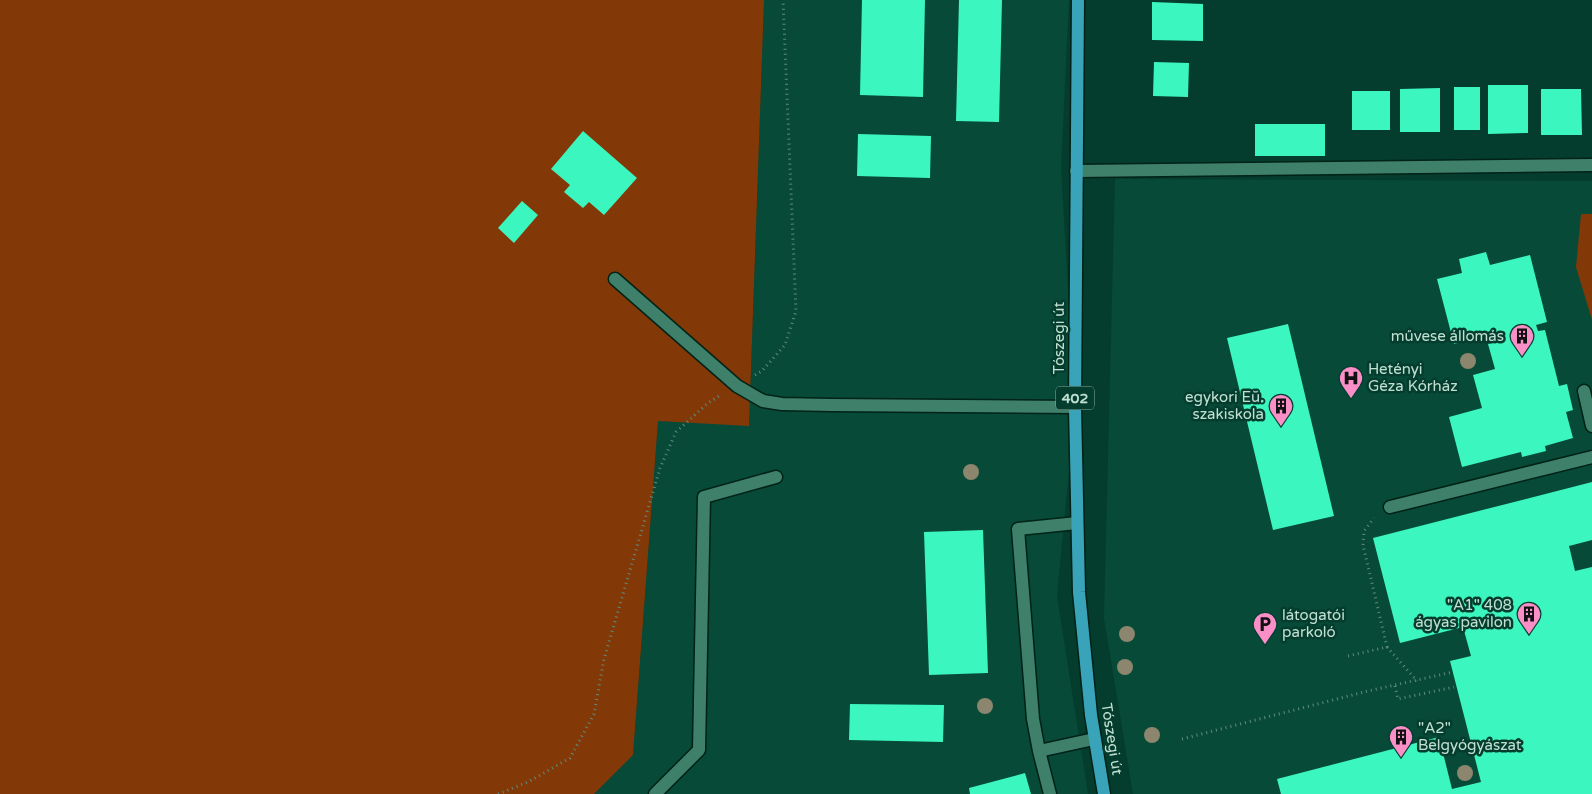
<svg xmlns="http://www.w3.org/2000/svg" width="1592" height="794" viewBox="0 0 1592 794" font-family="'Varela Round',sans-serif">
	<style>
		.built { fill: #074a38 }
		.green { fill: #833907 }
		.building { fill: #3cf6c0 }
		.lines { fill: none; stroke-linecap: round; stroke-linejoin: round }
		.lane-casing { stroke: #002217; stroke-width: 15 }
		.street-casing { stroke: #002217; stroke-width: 15 }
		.primary-casing { stroke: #002217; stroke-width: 15 }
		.path { stroke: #5f8c7c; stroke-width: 3; stroke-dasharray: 1 4; stroke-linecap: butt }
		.lane { stroke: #3e8069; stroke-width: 12 }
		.street { stroke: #3e8069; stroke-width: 12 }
		.primary { stroke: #39a4b9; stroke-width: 12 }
		.tree { fill: #8c866e }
		.labels { text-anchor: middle; stroke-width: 5; stroke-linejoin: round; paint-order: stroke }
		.shield { fill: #043d2d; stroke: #88afa0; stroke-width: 1 }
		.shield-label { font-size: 14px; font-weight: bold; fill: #c0e0d2 }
		.poi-label { font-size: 15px; fill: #c0e0d2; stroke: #043d2d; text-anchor: end }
		.street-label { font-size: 15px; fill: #c0e0d2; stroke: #043d2d }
	</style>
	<rect width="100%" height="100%" fill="#043d2d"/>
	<path class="built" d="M764 0H1069L1061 168 1075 407 1057 596 1088 794H594L633 755 658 421 749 425Z
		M1115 179 1592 181V794H1133L1104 618Z"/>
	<path class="green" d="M0 0H764L749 426 658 421 633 755 594 794H0Z
		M1581 214H1592V320L1576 267Z"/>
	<path class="building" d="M862 0H925L923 97 860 95Z
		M959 0H1002L999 122 956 121Z
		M1152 2 1203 4V41L1152 40Z
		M1154 62 1189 63 1188 97 1153 96Z
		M1488 85H1528V133L1488 134Z
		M1454 87H1480V130H1454Z
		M1440 88V132H1400V89Z
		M1541 89H1581L1582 135H1541Z
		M1352 91H1390V130H1352Z
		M1255 124H1325V156H1255Z
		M583 131 637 178 604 215 589 202 583 208 564 192 570 185 551 169Z
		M858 134 931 136 930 178 857 176Z
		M522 201 538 215 514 243 498 228Z
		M1486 252 1490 265 1530 255 1547 322 1536 325 1538 331 1545 330 1559 386 1567 384 1573 410 1566 412 1573 438 1545 446 1546 451 1522 457 1521 452 1462 467 1449 417 1482 408 1473 375 1495 369 1488 344 1496 342 1494 334 1454 344 1437 279 1462 273 1459 259Z
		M1288 324 1334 516 1273 530 1227 338Z
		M1592 482V540L1569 546 1575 571 1592 567V794H1281L1277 779 1439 737 1452 789 1481 782 1450 661 1471 656 1463 627 1400 643 1373 538Z
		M983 530 988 673 929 675 924 532Z
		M850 704 944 705 943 742 849 740Z
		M1025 773 1031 794H970L969 788Z"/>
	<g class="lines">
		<g class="lane-casing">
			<path id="lane" d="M615 279 737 386 763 401 782 404 831 405 1075 407
				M1584 391 1592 426
				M1390 507 1592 457
				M1039 751 1033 719 1018 529 1077 523
				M655 794 699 750 704 497 776 477
				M1050 794 1039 751 1094 739"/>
		</g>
		<g class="street-casing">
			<path id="street" d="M1076 171 1592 165"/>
		</g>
		<g class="primary-casing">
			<path id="primary" d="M1078 0 1075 407 1079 592 1091 715 1104 794"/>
		</g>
		<path class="path" d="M755 375 762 371 785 345 796 311 783 0
			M1387 647 1417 681
			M1348 656 1387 647 1363 545 1364 531 1374 518
			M1395 686 1398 699 1454 687
			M1182 739 1368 691 1453 672
			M498 794 528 782 570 758 594 714 604 659 660 468 676 432 708 403 719 396"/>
		<use href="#lane" class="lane"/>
		<use href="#street" class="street"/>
		<use href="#primary" class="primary"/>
	</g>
	<g class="tree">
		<circle cx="1468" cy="361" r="8"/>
		<circle cx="971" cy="472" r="8"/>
		<circle cx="1127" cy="634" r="8"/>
		<circle cx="1125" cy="667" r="8"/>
		<circle cx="985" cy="706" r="8"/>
		<circle cx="1152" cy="735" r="8"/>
		<circle cx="1465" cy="773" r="8"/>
	</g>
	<defs>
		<g id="building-pin" transform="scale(1.25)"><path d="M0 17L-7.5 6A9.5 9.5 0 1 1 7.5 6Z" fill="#fa8fc8" stroke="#043d2d"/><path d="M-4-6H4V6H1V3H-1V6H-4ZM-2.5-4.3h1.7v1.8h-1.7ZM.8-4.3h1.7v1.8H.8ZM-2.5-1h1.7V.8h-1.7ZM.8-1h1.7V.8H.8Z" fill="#111"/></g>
		<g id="hospital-pin" transform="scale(1.25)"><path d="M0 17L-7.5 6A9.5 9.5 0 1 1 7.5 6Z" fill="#fa8fc8" stroke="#043d2d"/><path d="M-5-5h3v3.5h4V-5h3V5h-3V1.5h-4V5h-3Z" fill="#111"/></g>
		<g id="parking-pin" transform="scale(1.25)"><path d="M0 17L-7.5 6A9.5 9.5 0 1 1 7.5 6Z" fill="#fa8fc8" stroke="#043d2d"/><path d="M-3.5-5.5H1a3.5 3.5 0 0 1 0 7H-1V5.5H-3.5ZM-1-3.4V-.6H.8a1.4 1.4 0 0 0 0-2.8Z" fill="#111"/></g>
	</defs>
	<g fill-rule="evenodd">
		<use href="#building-pin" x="1522" y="336"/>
		<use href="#hospital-pin" x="1351" y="378"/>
		<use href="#building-pin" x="1281" y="406"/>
		<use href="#building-pin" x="1529" y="614"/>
		<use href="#parking-pin" x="1265" y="624"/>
		<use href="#building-pin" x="1401" y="737"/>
	</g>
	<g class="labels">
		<rect class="shield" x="1056" y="386.5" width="38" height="23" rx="4"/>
		<g class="shield-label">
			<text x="1075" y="403">402</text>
		</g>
		<g class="poi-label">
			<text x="1504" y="341">művese állomás</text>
			<text x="1368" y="374" text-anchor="start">Hetényi<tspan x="1368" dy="17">Géza Kórház</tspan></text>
			<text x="1264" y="402">egykori Eü.<tspan x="1264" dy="17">szakiskola</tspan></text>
			<text x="1512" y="610">"A1" 408<tspan x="1512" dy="17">ágyas pavilon</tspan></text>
			<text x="1282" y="620" text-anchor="start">látogatói<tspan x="1282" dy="17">parkoló</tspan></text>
			<text x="1418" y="733" text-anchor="start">"A2"<tspan x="1418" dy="17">Belgyógyászat</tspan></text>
		</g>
		<g class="street-label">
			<text transform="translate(1059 338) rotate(-90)" y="5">Tószegi út</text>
			<text transform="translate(1112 739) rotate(81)" y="5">Tószegi út</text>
		</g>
	</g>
</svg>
